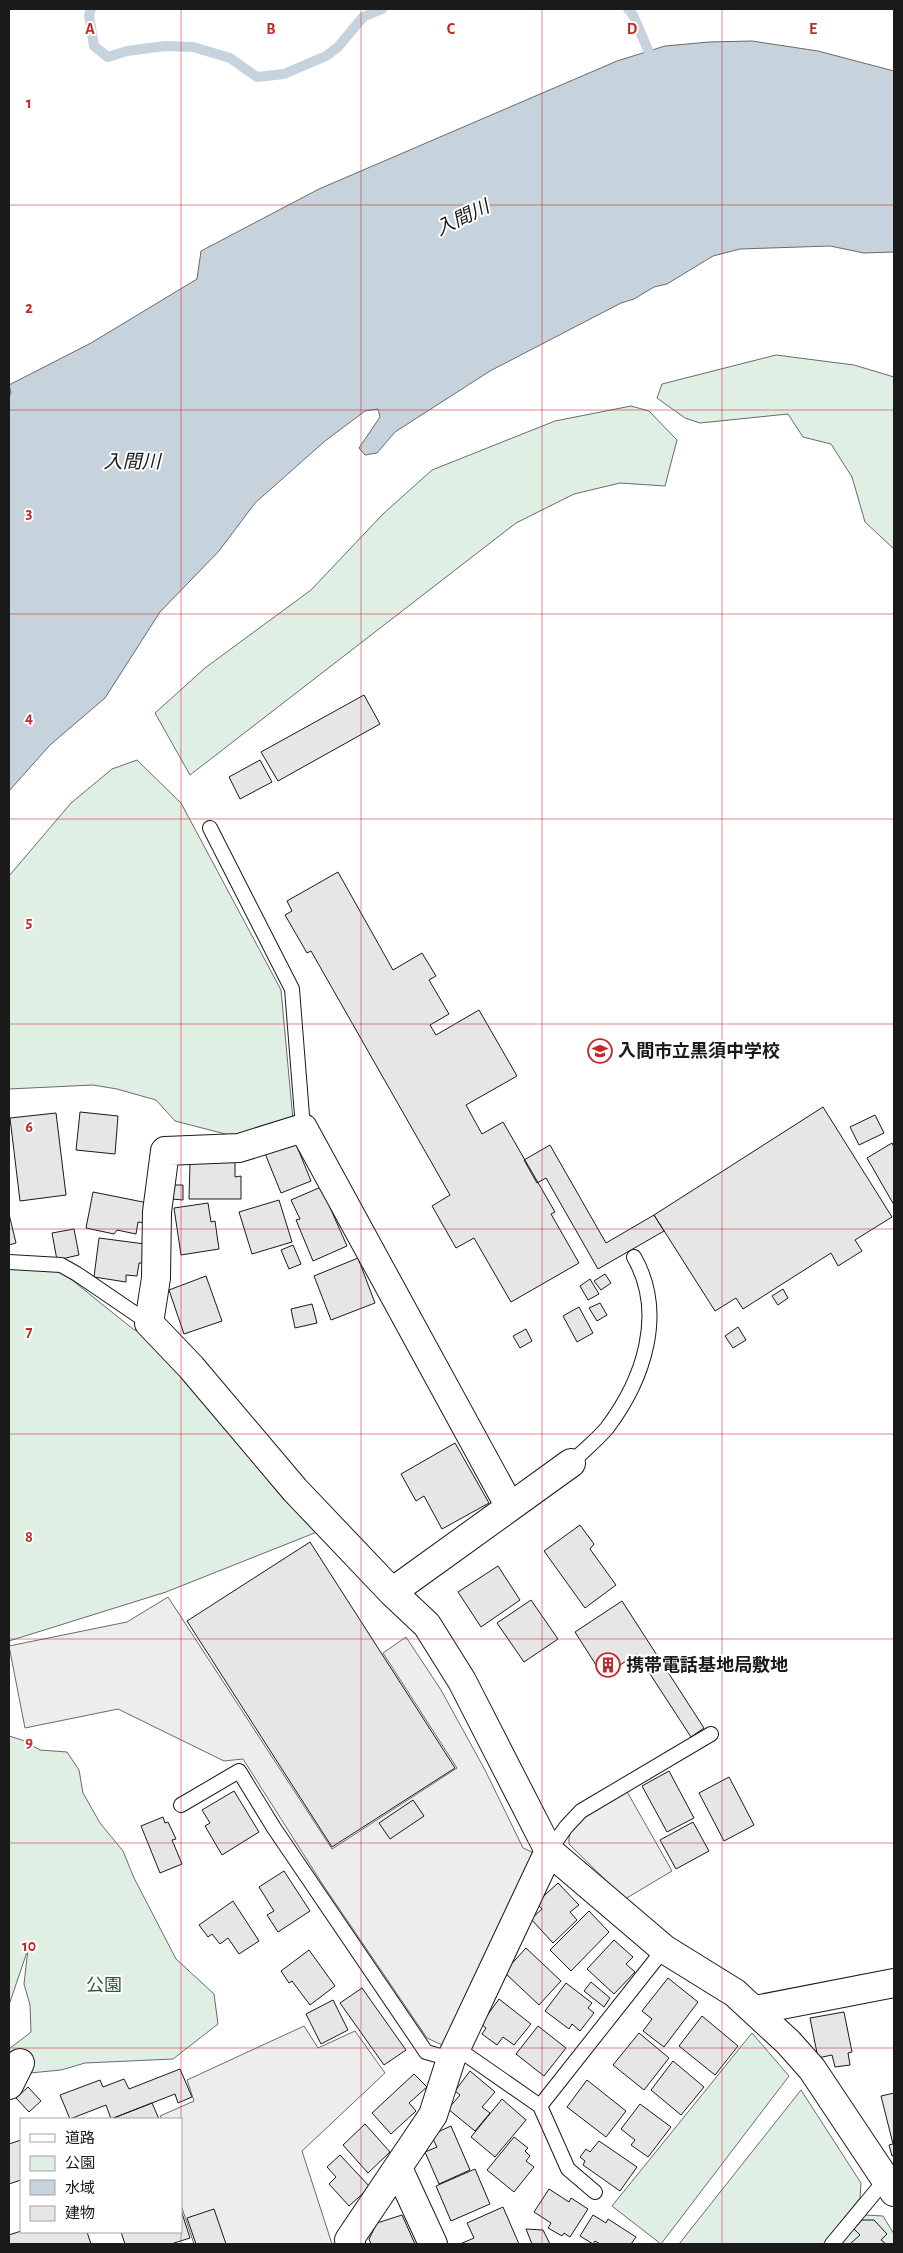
<svg xmlns="http://www.w3.org/2000/svg" width="903" height="2253" viewBox="0 0 903 2253" font-family="'Alegreya Sans','Noto Sans JP',sans-serif">
	<style>
		.green { fill: #e0efe3; stroke: #6a6a6a }
		.parking { fill: #ededed; stroke: #6a6a6a }
		.water { fill: #c6d2dc; stroke: #6a6a6a }
		.lines { fill: none; stroke-linecap: round; stroke-linejoin: round }
		.stream { stroke: #c6d2dc; stroke-width: 10 }
		.building { fill: #e6e6e6; stroke: #1a1a1a }
		.lane-casing { stroke: #1a1a1a; stroke-width: 16 }
		.street-casing { stroke: #1a1a1a; stroke-width: 30 }
		.lane { stroke: #fff; stroke-width: 14 }
		.street { stroke: #fff; stroke-width: 28 }
		.grid { fill: none; stroke: #c62828; stroke-width: 1; stroke-opacity: 0.55 }
		.labels { text-anchor: middle; stroke-width: 4; stroke-linejoin: round; paint-order: stroke }
		.poi-label { font-size: 18px; font-weight: bold; fill: #1a1a1a; stroke: #fff; text-anchor: start }
		.park-label { font-size: 18px; fill: #2b5a34; stroke: #fff }
		.water-label { font-size: 19px; font-style: italic; fill: #1a1a1a; stroke: #fff }
		.grid-label { font-size: 16px; text-anchor: middle; font-weight: bold; fill: #c62828; stroke: #fff; stroke-width: 4; stroke-linejoin: round; paint-order: stroke }
	</style>
	<rect width="100%" height="100%" fill="#fff"/>
	<path class="green" d="M776 355 854 365 894 377V549L865 522 852 477 831 444 803 437 788 414 700 423 685 418 657 398 662 384Z
		M631 406 649 411 677 440 665 486 620 483 574 494 516 523 190 775 155 713 205 668 311 590 383 514 432 470 555 421Z
		M137 760 181 803 281 990 293 1120 237 1137 175 1121 156 1100 117 1089 93 1085 9 1089V876L71 803 112 769Z
		M9 1268 62 1272 133 1329 149 1337 287 1503 317 1532 166 1592 9 1641Z
		M9 1736 22 1740 40 1750 67 1752 79 1770 83 1793 100 1823 123 1851 134 1878 176 1959 214 1994 218 2024 173 2059 85 2063 61 2070 9 2075V2049L31 2032 30 2005 24 1984 28 1949 9 2005Z
		M752 2033 789 2076 661 2244 612 2206Z
		M801 2090 861 2183 860 2198 823 2244H679Z
		M865 2215 883 2216 894 2234V2244H841Z"/>
	<path class="parking" d="M168 1597 332 1849 457 1768 383 1653 406 1637 441 1690 485 1770 523 1848 532 1852 535 1862 449 2044 442 2045 427 2038 323 1885 243 1759 224 1761 118 1709 25 1728 9 1646 127 1622Z
		M625 1788 672 1871 625 1899 572 1847 569 1844V1837L574 1824Z
		M304 2026 318 2048 355 2031 385 2073 302 2151 332 2244H194L181 2205V2119H162L160 2116 194 2101 187 2080Z"/>
	<path class="water" d="M752 41 818 51 894 71V252L864 253 830 246 740 249 713 256 667 284 654 287 634 299 621 303 490 371 395 432 377 453 365 455 359 448 380 417 378 409 365 411 325 441 255 503 219 551 160 612 105 698 50 745 9 791V397L11 393 9 385 91 343 197 279 201 251 319 189 617 61 665 46 709 42Z"/>
	<g class="lines">
		<path class="stream" d="M91 9 89 15 94 46 108 57 127 51 165 46 193 47 230 58 257 77 284 74 326 56 338 47 363 17 382 9
			M628 9 633 15 654 64"/>
	</g>
	<path class="building" d="M364 695 380 724 278 781 261 752Z
		M260 760 272 782 240 799 229 777Z
		M338 872 393 970 422 953 436 976 429 980 449 1014 430 1025 436 1035 479 1010 517 1076 466 1105 482 1134 503 1122 555 1212 551 1214 579 1263 511 1302 474 1238 456 1248 432 1206 450 1195 311 951 307 953 285 915 292 911 287 901Z
		M823 1107 892 1217 855 1240 862 1251 838 1266 831 1253 743 1309 736 1298 715 1311 654 1215Z
		M80 1112 118 1116 115 1154 76 1150Z
		M56 1113 66 1195 20 1201 10 1118Z
		M875 1115 884 1133 859 1145 850 1127Z
		M294 1139 311 1181 281 1193 264 1151Z
		M892 1143 894 1147V1205L867 1158Z
		M550 1145 606 1243 654 1215 664 1231 598 1269 546 1178 537 1183 524 1160Z
		M190 1162H235V1177L241 1176V1199H189Z
		M172 1185H183V1200L172 1199Z
		M321 1187 347 1246 313 1261 296 1220 300 1219 291 1200Z
		M93 1192 148 1203 145 1223 138 1222 136 1234 117 1230 114 1234 86 1228Z
		M279 1200 292 1242 252 1254 239 1212Z
		M208 1203 211 1222 215 1221 219 1249 181 1255 174 1208Z
		M9 1214 16 1243 9 1245Z
		M74 1229 79 1255 57 1260 52 1233Z
		M99 1238 145 1244 143 1263H139L137 1276 126 1275V1282L94 1277Z
		M293 1245 301 1264 289 1269 281 1250Z
		M358 1258 375 1303 331 1320 314 1276Z
		M605 1274 611 1283 601 1290 594 1281Z
		M206 1276 222 1321 184 1334 169 1290Z
		M590 1279 599 1294 588 1300 580 1286Z
		M783 1289 788 1298 778 1305 772 1296Z
		M600 1303 607 1315 597 1321 589 1308Z
		M312 1304 317 1323 295 1328 291 1309Z
		M579 1307 593 1333 577 1342 563 1316Z
		M738 1327 746 1340 733 1348 725 1336Z
		M526 1329 532 1341 520 1348 513 1336Z
		M455 1443 489 1503 442 1529 424 1496 416 1501 401 1474Z
		M580 1525 594 1544 590 1549 616 1585 585 1608 544 1551Z
		M310 1542 455 1768 332 1847 187 1621Z
		M498 1566 520 1600 481 1627 458 1592Z
		M531 1600 558 1639 524 1662 497 1623Z
		M622 1601 704 1728 691 1737 637 1654 603 1676 575 1632Z
		M669 1771 694 1818 667 1832 642 1786Z
		M729 1777 754 1825 724 1841 699 1793Z
		M234 1791 259 1832 222 1855 205 1826 210 1823 202 1810Z
		M413 1800 424 1816 390 1839 379 1823Z
		M163 1817 165 1823 168 1822 176 1839 172 1840 182 1864 160 1873 141 1826Z
		M693 1822 709 1851 676 1869 660 1840Z
		M284 1871 310 1911 278 1932 267 1915 274 1911 259 1887Z
		M558 1883 579 1905 570 1912 577 1920 553 1943 531 1919 542 1909 536 1903Z
		M233 1901 259 1941 239 1954 228 1938 220 1944 212 1934 208 1937 199 1925Z
		M589 1911 609 1932 571 1971 550 1950Z
		M614 1940 633 1957 626 1964 635 1972 614 1994 587 1969Z
		M526 1948 561 1981 539 2005 504 1972Z
		M309 1950 335 1986 310 2005 292 1981 289 1983 281 1971Z
		M668 1978 698 2002 664 2047 643 2031 652 2019 642 2011Z
		M591 1982 610 1998 604 2007 584 1991Z
		M566 1983 592 2003 588 2008 594 2013 580 2031 572 2024 569 2029 545 2011Z
		M362 1988 406 2050 384 2065 340 2003Z
		M499 1999 531 2024 514 2045 503 2037 497 2045 482 2034 486 2028 481 2024Z
		M333 2000 348 2030 321 2044 306 2014Z
		M844 2012 852 2052 848 2053 850 2065 835 2067 832 2055 818 2058 810 2018Z
		M702 2016 738 2046 715 2075 679 2046Z
		M538 2026 566 2048 544 2076 516 2054Z
		M639 2033 669 2058 644 2090 613 2065Z
		M673 2061 704 2087 681 2115 651 2090Z
		M180 2069 192 2097 178 2103 175 2094 111 2119 106 2105 70 2119 60 2095 100 2080 103 2087 124 2079 129 2089Z
		M470 2071 495 2092 482 2107 490 2113 475 2131 448 2109 460 2095 455 2091Z
		M414 2074 427 2087 409 2103 416 2111 391 2134 372 2113Z
		M587 2080 626 2111 606 2137 567 2107Z
		M28 2087 41 2101 29 2112 16 2098Z
		M894 2093V2155L892 2156 889 2145 893 2144 881 2096Z
		M502 2099 526 2120 495 2157 471 2137Z
		M152 2103 159 2119H110H111Z
		M640 2104 671 2127 648 2157 631 2145 635 2140 621 2129Z
		M365 2124 390 2152 368 2173 343 2145Z
		M451 2126 470 2170 439 2184 425 2152 437 2147 431 2135Z
		M514 2137 528 2148 525 2151 530 2156 526 2161 534 2167 514 2192 487 2170Z
		M21 2140V2180L9 2184V2144Z
		M599 2141 637 2167 620 2191 583 2165 585 2161 580 2157 586 2149 590 2152Z
		M340 2155 370 2187 349 2206 329 2184 336 2177 327 2167Z
		M475 2169 490 2204 451 2221 436 2186Z
		M549 2189 569 2202 571 2198 588 2209 570 2237 564 2233 562 2236 548 2228 551 2223 534 2212Z
		M503 2207 519 2244H460L474 2238 467 2223Z
		M214 2209 226 2244H196L187 2218Z
		M181 2210 190 2238 171 2244H125L121 2232H181Z
		M402 2215 415 2244H371L369 2239 377 2223Z
		M593 2215 606 2223 608 2219 636 2237 631 2244H600L595 2241 593 2244 580 2236Z
		M862 2220H874L887 2234 881 2240 886 2244H850L860 2235 854 2229Z
		M526 2229 543 2230 550 2244H532Z
		M21 2231 87 2232 91 2244H9V2235Z"/>
	<g class="lines">
		<g class="lane-casing">
			<path id="lane" d="M210 828 292 989 303 1128
				M9 1262 61 1265 77 1274 149 1323
				M571 1463C583 1451 597 1440 607 1428 644 1379 666 1313 634 1257
				M181 1805 239 1771 274 1828 426 2052 451 2059
				M549 1851 566 1827 581 1811 711 1734
				M458 2049 540 2106
				M595 2192 568 2169 540 2106 664 1949
				M832 2244 886 2179"/>
		</g>
		<g class="street-casing">
			<path id="street" d="M510 1507 571 1463
				M392 1592 510 1507 303 1128 239 1148 165 1151 157 1212 156 1278 149 1323 191 1367 295 1490 392 1592 427 1625 462 1681 549 1851 664 1949 735 1993 788 2042 812 2069 894 2192
				M755 2010 894 1983
				M9 2085 20 2063
				M398 2168 433 2244
				M351 2244 349 2240 433 2115 451 2059 549 1851"/>
		</g>
		<use href="#lane" class="lane"/>
		<use href="#street" class="street"/>
	</g>
	<path class="grid" d="M181 9V2119M361 9V2244M542 9V2244M722 9V2244M9 205H894M9 410H894M9 614H894M9 819H894M9 1024H894M9 1229H894M9 1434H894M9 1639H894M9 1843H894M9 2048H894M181 2232V2244"/>
	<defs>
		<g id="school-ring" transform="scale(1.25)"><circle r="9.5" fill="#fff" stroke="#c62828" stroke-width="1.5"/><path d="M0-5L7-2L0 1L-7-2ZM-4 1L0 2.5L4 1V4Q0 6-4 4Z" fill="#c62828"/></g>
		<g id="building-ring" transform="scale(1.25)"><circle r="9.5" fill="#fff" stroke="#c62828" stroke-width="1.5"/><path d="M-4-6H4V6H1V3H-1V6H-4ZM-2.5-4.3h1.7v1.8h-1.7ZM.8-4.3h1.7v1.8H.8ZM-2.5-1h1.7V.8h-1.7ZM.8-1h1.7V.8H.8Z" fill="#c62828"/></g>
	</defs>
	<g fill-rule="evenodd">
		<use href="#school-ring" x="600" y="1051"/>
		<use href="#building-ring" x="608" y="1665"/>
	</g>
	<g class="labels">
		<g class="poi-label">
			<text x="618" y="1057">入間市立黒須中学校</text>
			<text x="626" y="1671">携帯電話基地局敷地</text>
		</g>
		<g class="park-label">
			<text x="104" y="1991">公園</text>
		</g>
		<g class="water-label">
			<text transform="translate(462 217) rotate(-26)" y="7">入間川</text>
			<text x="132" y="468">入間川</text>
		</g>
	</g>
	<g class="grid-label">
		<text x="90" y="34">A</text>
		<text x="271" y="34">B</text>
		<text x="451" y="34">C</text>
		<text x="632" y="34">D</text>
		<text x="813" y="34">E</text>
		<text x="29" y="108">1</text>
		<text x="29" y="313">2</text>
		<text x="29" y="518">3</text>
		<text x="29" y="723">4</text>
		<text x="29" y="927">5</text>
		<text x="29" y="1132">6</text>
		<text x="29" y="1337">7</text>
		<text x="29" y="1542">8</text>
		<text x="29" y="1747">9</text>
		<text x="29" y="1951">10</text>
	</g>
	<rect width="903" height="2253" fill="none" stroke="#1a1a1a" stroke-width="20"/>
	<rect x="20" y="2118" width="162" height="115" fill="#ffffff" stroke="#a3a3a3"/>
	<rect x="30" y="2134" width="25" height="8" fill="#ffffff" stroke="#a3a3a3"/>
	<text x="65" y="2143" font-size="15" fill="#1a1a1a">道路</text>
	<rect x="30" y="2156" width="25" height="15" fill="#e0efe3" stroke="#a3a3a3"/>
	<text x="65" y="2168" font-size="15" fill="#1a1a1a">公園</text>
	<rect x="30" y="2180" width="25" height="15" fill="#c6d2dc" stroke="#a3a3a3"/>
	<text x="65" y="2193" font-size="15" fill="#1a1a1a">水域</text>
	<rect x="30" y="2206" width="25" height="15" fill="#e6e6e6" stroke="#a3a3a3"/>
	<text x="65" y="2218" font-size="15" fill="#1a1a1a">建物</text>
</svg>
